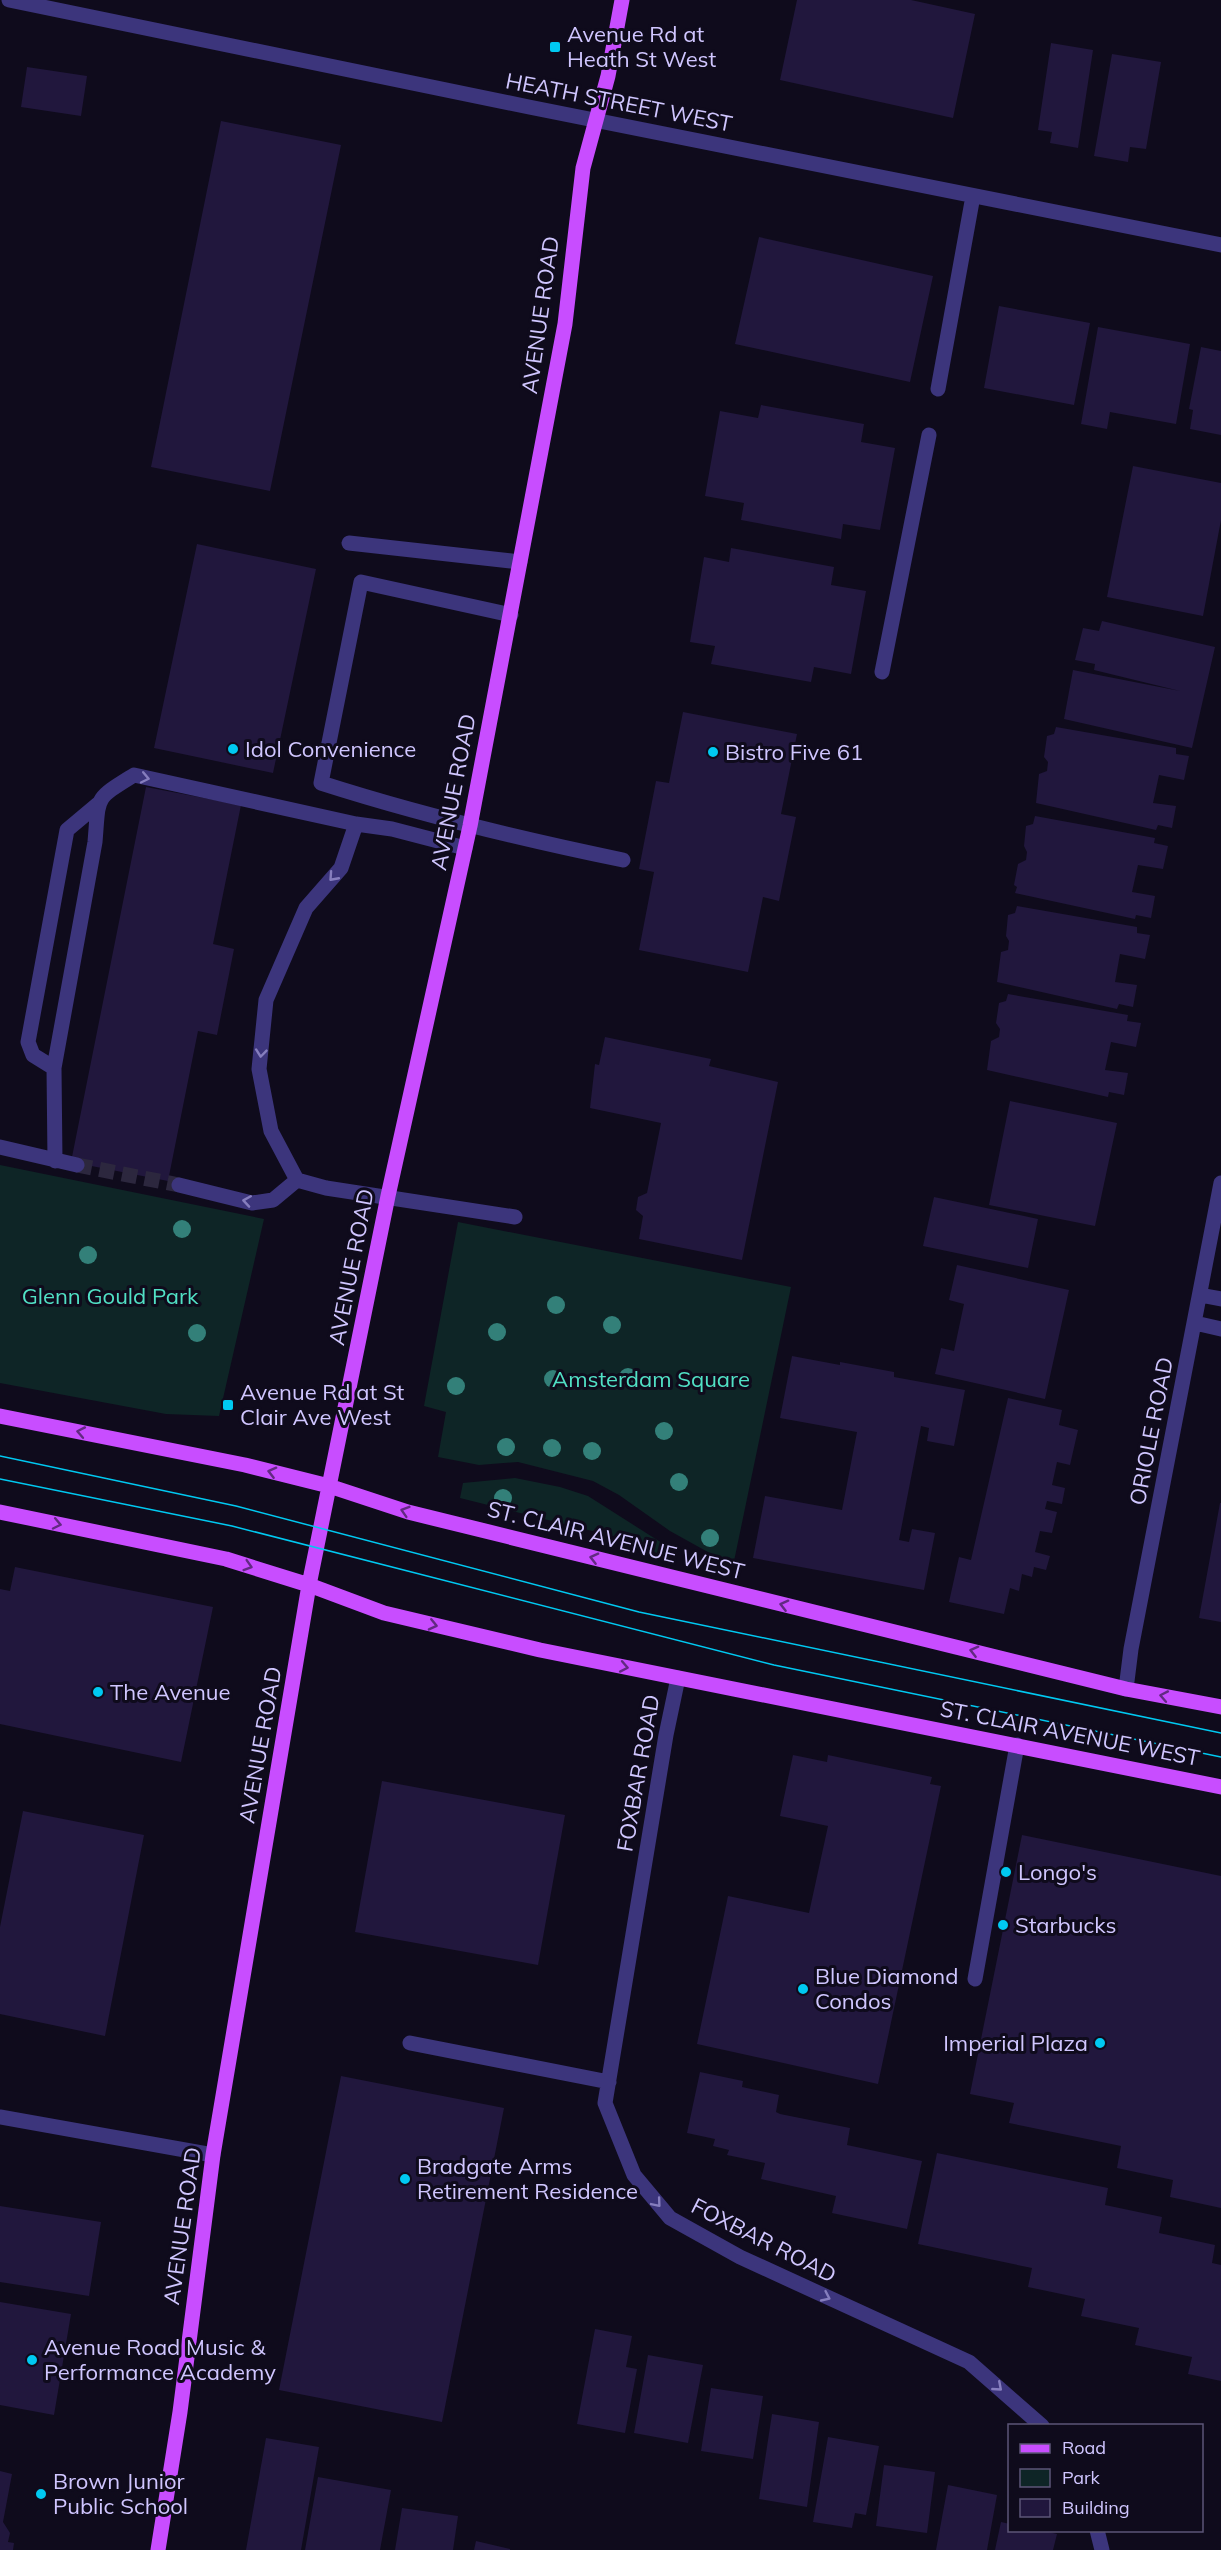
<svg xmlns="http://www.w3.org/2000/svg" width="1221" height="2550" viewBox="0 0 1221 2550" font-family="Mulish,sans-serif">
	<style>
		.green { fill: #0e2526 }
		.building { fill: #21173d }
		.lines { fill: none; stroke-linecap: round; stroke-linejoin: round }
		.minor-tunnel { stroke: #2c273e; stroke-width: 15; stroke-dasharray: 15 8; stroke-linecap: butt }
		.minor { stroke: #3c357c; stroke-width: 15 }
		.major { stroke: #c84dff; stroke-width: 15 }
		.tram { stroke: #00c9f1; stroke-width: 1.5 }
		.tree { fill: #338079 }
		.oneway { stroke: #867ebe }
		.oneway2 { stroke: #622982 }
		.poi-dot { fill: #00c9f1; stroke: #0f0b1c; stroke-width: 2 }
		.labels { text-anchor: middle; stroke-width: 6; stroke-linejoin: round; paint-order: stroke }
		.poi-label { font-size: 22px; fill: #d0c6ff; stroke: #0f0b1c; text-anchor: start }
		.street-label { font-size: 22px; fill: #d0c6ff; stroke: #0f0b1c }
		.park-label { font-size: 22px; fill: #51e0c5; stroke: #0f0b1c }
	</style>
	<rect width="100%" height="100%" fill="#0f0b1c"/>
	<path class="green" d="M0 1165 264 1219 219 1416 166 1414 0 1383Z
		M458 1222 791 1287 733 1566 670 1531 619 1495 593 1481 518 1462 479 1465 438 1457 446 1412 424 1406Z
		M515 1478 560 1487 588 1496 662 1543 657 1553 616 1537 460 1498 463 1483Z"/>
	<path class="building" d="M797 0H911L975 14 953 118 780 80Z
		M1051 43 1093 50 1078 148 1050 143 1052 132 1038 130Z
		M1112 54 1161 62 1146 149 1130 147 1128 162 1094 156Z
		M27 67 87 76 81 116 21 107Z
		M221 121 341 145 270 491 151 467Z
		M759 237 933 276 910 382 735 344Z
		M999 306 1090 323 1074 405 984 388Z
		M1098 327 1190 344 1176 424 1110 412 1107 429 1081 424Z
		M1201 347 1221 351V435L1190 429 1193 410 1189 409Z
		M761 405 864 424 861 442 895 448 880 530 843 524 841 539 741 520 744 503 705 496 720 411 758 418Z
		M1133 466 1221 483V520L1203 616 1107 597Z
		M197 544 316 569 273 773 154 748Z
		M731 548 834 567 831 585 866 591 851 674 814 667 811 682 711 664 715 646 690 642 704 557 729 562Z
		M1102 621 1215 647 1192 748 1064 719 1073 670 1180 691 1094 670 1095 664 1075 660 1083 628 1099 631Z
		M683 712 797 734 781 814 796 817 779 901 763 897 748 972 639 950 654 872 639 869 656 781 669 783Z
		M1056 727 1176 748V754L1189 756 1184 780 1159 775 1153 803 1176 806 1172 828 1158 825 1156 830 1036 803 1039 774 1047 771 1048 762 1044 757 1047 736 1054 734Z
		M146 787 241 805 213 944 234 949 217 1035 198 1031 168 1181 71 1162Z
		M1035 816 1155 838 1154 843 1168 846 1163 869 1138 865 1132 892 1155 896 1151 918 1136 915 1135 919 1015 893 1017 887 1014 885 1018 864 1026 860 1027 852 1024 846 1026 826 1033 824Z
		M1017 906 1137 927V933L1150 935 1145 959 1120 954 1115 982 1137 985 1133 1007 1119 1004 1117 1009 997 982 1001 952 1008 950 1009 941 1006 936 1008 915 1015 913Z
		M1008 994 1128 1015 1127 1021 1141 1023 1136 1047 1111 1042 1105 1070 1128 1073 1124 1095 1109 1092 1108 1097 987 1070 991 1041 999 1037 1000 1029 996 1023 999 1003 1006 1001Z
		M605 1037 711 1059 709 1066 778 1082 742 1260 639 1239 643 1216 636 1210 638 1197 647 1193 661 1123 590 1108 595 1064 599 1065Z
		M1010 1101 1117 1123 1095 1226 989 1205Z
		M934 1197 1038 1219 1028 1268 923 1246Z
		M957 1265 1069 1290 1045 1399 935 1374 941 1348 954 1351 964 1304 949 1300Z
		M792 1356 840 1365V1362L894 1372V1377L965 1390 954 1446 927 1441 929 1428 921 1426 899 1540 909 1542 912 1529 935 1533 924 1590 753 1558 765 1496 842 1510 857 1432 780 1418Z
		M1008 1398 1062 1410 1059 1425 1078 1430 1070 1465 1057 1462 1052 1485 1065 1488 1062 1504 1047 1501 1045 1509 1057 1512 1052 1533 1040 1531 1035 1552 1050 1556 1046 1570 1034 1567 1032 1577 1022 1574 1019 1591 1010 1588 1004 1614 949 1602 959 1557 971 1560Z
		M1220 1503H1221V1622L1199 1618Z
		M15 1567 213 1607 181 1762 0 1724V1589L10 1591Z
		M793 1755 827 1762 828 1755 932 1777 930 1784 941 1786 878 2084 697 2044 728 1896 809 1913 828 1826 780 1816Z
		M382 1781 565 1815 538 1965 355 1932Z
		M23 1811 144 1835 105 2036 0 2014V1927Z
		M1022 1835 1221 1876V2208L1170 2197 1173 2180 1117 2168 1121 2146 1009 2123 1014 2103 970 2094Z
		M700 2072 743 2081 742 2087 779 2095 776 2112 780 2114 850 2128 847 2145 922 2161 907 2229 832 2213 836 2196 761 2179 765 2163 727 2155 729 2150 713 2146 715 2139 687 2133Z
		M341 2076 504 2108 442 2422 279 2390Z
		M937 2153 1108 2188 1105 2205 1162 2217 1159 2233 1215 2245 1212 2263 1221 2265V2381L1188 2374 1192 2357 1135 2345 1139 2328 1081 2316 1085 2299 1028 2287 1032 2268 918 2244Z
		M0 2206 101 2222 89 2296 0 2282Z
		M0 2302 71 2314 54 2415 0 2405Z
		M595 2329 632 2336 626 2367 637 2369 625 2433 577 2424Z
		M648 2355 703 2365 688 2443 634 2433Z
		M711 2388 763 2396 753 2459 701 2451Z
		M772 2414 819 2422 807 2507 759 2499Z
		M828 2437 879 2446 866 2515 855 2513 852 2528 813 2522Z
		M266 2438 319 2447 301 2550H246Z
		M884 2465 935 2472 927 2533 876 2526Z
		M0 2471 12 2474 3 2522 10 2533 8 2542 14 2543 13 2550H0Z
		M318 2477 391 2490 380 2550H305Z
		M948 2485 997 2495 987 2550H936Z
		M402 2508 458 2516 453 2550H395Z
		M1001 2522 1010 2524V2530H1040L1057 2534 1053 2550H995Z
		M476 2541 510 2549V2550H474Z"/>
	<g class="lines">
		<path class="minor-tunnel" d="M77 1165 179 1185"/>
		<path class="minor" d="M9 0 529 107 1221 245
			M938 389 973 196
			M349 543 520 562
			M511 615 361 582 321 783C421 815 521 839 623 860
			M882 672 929 435
			M356 824 341 868 306 908 266 1000 259 1069 271 1131 297 1180 326 1188 515 1217
			M54 1068 33 1055 28 1042 67 830 98 804
			M0 1147 77 1165
			M55 1161 54 1068 95 842C99 795 94 800 134 775L356 824 392 829 465 848
			M179 1185 252 1203 273 1200 297 1180
			M1200 1295 1221 1299
			M1195 1323 1221 1329
			M678 1678 666 1735 605 2103 634 2175 670 2218 740 2257 969 2362 1042 2426
			M1126 1689 1131 1649 1221 1183
			M975 1979 1017 1745
			M410 2043 609 2082
			M0 2117 213 2155
			M1097 2530 1102 2550"/>
		<path class="major" d="M0 1416 245 1465 329 1486 408 1512 1126 1689 1221 1707
			M0 1512 226 1559 309 1585 384 1613 540 1650 1221 1787
			M158 2550 180 2412 213 2155 309 1585 388 1196 470 826 565 324 583 168 608 76 622 0"/>
		<path class="tram" d="M0 1456 236 1506 639 1612 1221 1733
			M0 1479 232 1526 774 1665 1221 1757"/>
	</g>
	<g class="tree">
		<circle cx="182" cy="1229" r="9"/>
		<circle cx="88" cy="1255" r="9"/>
		<circle cx="556" cy="1305" r="9"/>
		<circle cx="612" cy="1325" r="9"/>
		<circle cx="497" cy="1332" r="9"/>
		<circle cx="197" cy="1333" r="9"/>
		<circle cx="628" cy="1377" r="9"/>
		<circle cx="553" cy="1379" r="9"/>
		<circle cx="456" cy="1386" r="9"/>
		<circle cx="664" cy="1431" r="9"/>
		<circle cx="506" cy="1447" r="9"/>
		<circle cx="552" cy="1448" r="9"/>
		<circle cx="592" cy="1451" r="9"/>
		<circle cx="679" cy="1482" r="9"/>
		<circle cx="503" cy="1498" r="9"/>
		<circle cx="710" cy="1538" r="9"/>
	</g>
	<defs><path id="oneway-chevron" d="M-2-3.5L2.5 0L-2 3.5" fill="none" stroke-width="1.6" stroke-linecap="round" stroke-linejoin="round" transform="scale(1.5)"/></defs>
	<g class="oneway">
		<use href="#oneway-chevron" transform="translate(145 778) rotate(12)"/>
		<use href="#oneway-chevron" transform="translate(333 877) rotate(132)"/>
		<use href="#oneway-chevron" transform="translate(261 1053) rotate(96)"/>
		<use href="#oneway-chevron" transform="translate(247 1201) rotate(-171)"/>
		<use href="#oneway-chevron" transform="translate(657 2203) rotate(50)"/>
		<use href="#oneway-chevron" transform="translate(826 2297) rotate(25)"/>
		<use href="#oneway-chevron" transform="translate(998 2387) rotate(41)"/>
	</g>
	<g class="oneway2">
		<use href="#oneway-chevron" transform="translate(81 1432) rotate(-169)"/>
		<use href="#oneway-chevron" transform="translate(272 1472) rotate(-166)"/>
		<use href="#oneway-chevron" transform="translate(405 1511) rotate(-163)"/>
		<use href="#oneway-chevron" transform="translate(57 1524) rotate(12)"/>
		<use href="#oneway-chevron" transform="translate(594 1558) rotate(-166)"/>
		<use href="#oneway-chevron" transform="translate(248 1566) rotate(17)"/>
		<use href="#oneway-chevron" transform="translate(784 1605) rotate(-166)"/>
		<use href="#oneway-chevron" transform="translate(433 1625) rotate(13)"/>
		<use href="#oneway-chevron" transform="translate(974 1651) rotate(-166)"/>
		<use href="#oneway-chevron" transform="translate(624 1667) rotate(11)"/>
		<use href="#oneway-chevron" transform="translate(1164 1696) rotate(-169)"/>
	</g>
	<g class="poi-dot">
		<rect x="549" y="41" width="12" height="12" rx="3"/>
		<circle cx="233" cy="749" r="6"/>
		<circle cx="713" cy="752" r="6"/>
		<rect x="222" y="1399" width="12" height="12" rx="3"/>
		<circle cx="98" cy="1692" r="6"/>
		<circle cx="1006" cy="1872" r="6"/>
		<circle cx="1003" cy="1925" r="6"/>
		<circle cx="803" cy="1989" r="6"/>
		<circle cx="1100" cy="2043" r="6"/>
		<circle cx="405" cy="2179" r="6"/>
		<circle cx="32" cy="2360" r="6"/>
		<circle cx="41" cy="2494" r="6"/>
	</g>
	<g class="labels">
		<g class="poi-label">
			<text x="567" y="42">Avenue Rd at<tspan x="567" dy="25">Heath St West</tspan></text>
			<text x="245" y="757">Idol Convenience</text>
			<text x="725" y="760">Bistro Five 61</text>
			<text x="240" y="1400">Avenue Rd at St<tspan x="240" dy="25">Clair Ave West</tspan></text>
			<text x="110" y="1700">The Avenue</text>
			<text x="1018" y="1880">Longo's</text>
			<text x="1015" y="1933">Starbucks</text>
			<text x="815" y="1984">Blue Diamond<tspan x="815" dy="25">Condos</tspan></text>
			<text x="1088" y="2051" text-anchor="end">Imperial Plaza</text>
			<text x="417" y="2174">Bradgate Arms<tspan x="417" dy="25">Retirement Residence</tspan></text>
			<text x="44" y="2355">Avenue Road Music &amp;<tspan x="44" dy="25">Performance Academy</tspan></text>
			<text x="53" y="2489">Brown Junior<tspan x="53" dy="25">Public School</tspan></text>
		</g>
		<g class="street-label">
			<text transform="translate(619 102) rotate(11)" y="8">HEATH STREET WEST</text>
			<text transform="translate(540 315) rotate(-82)" y="8">AVENUE ROAD</text>
			<text transform="translate(453 792) rotate(-79)" y="8">AVENUE ROAD</text>
			<text transform="translate(351 1267) rotate(-79)" y="8">AVENUE ROAD</text>
			<text transform="translate(1151 1431) rotate(-79)" y="8">ORIOLE ROAD</text>
			<text transform="translate(616 1540) rotate(14)" y="8">ST. CLAIR AVENUE WEST</text>
			<text transform="translate(1070 1733) rotate(11)" y="8">ST. CLAIR AVENUE WEST</text>
			<text transform="translate(260 1745) rotate(-80)" y="8">AVENUE ROAD</text>
			<text transform="translate(638 1773) rotate(-80)" y="8">FOXBAR ROAD</text>
			<text transform="translate(182 2226) rotate(-82)" y="8">AVENUE ROAD</text>
			<text transform="translate(764 2240) rotate(27)" y="8">FOXBAR ROAD</text>
		</g>
		<g class="park-label">
			<text x="110" y="1304">Glenn Gould Park</text>
			<text x="651" y="1387">Amsterdam Square</text>
		</g>
	</g>
	<rect x="1008" y="2424" width="195" height="108" fill="#0f0b1c" stroke="#5c5677" stroke-width="1.5"/>
	<rect x="1020" y="2444" width="30" height="9" fill="#c84dff" stroke="#5c5677" stroke-width="1.5"/>
	<text x="1062" y="2454" font-size="18" fill="#d0c6ff">Road</text>
	<rect x="1020" y="2469" width="30" height="18" fill="#0e2526" stroke="#5c5677" stroke-width="1.5"/>
	<text x="1062" y="2484" font-size="18" fill="#d0c6ff">Park</text>
	<rect x="1020" y="2499" width="30" height="18" fill="#21173d" stroke="#5c5677" stroke-width="1.5"/>
	<text x="1062" y="2514" font-size="18" fill="#d0c6ff">Building</text>
</svg>
